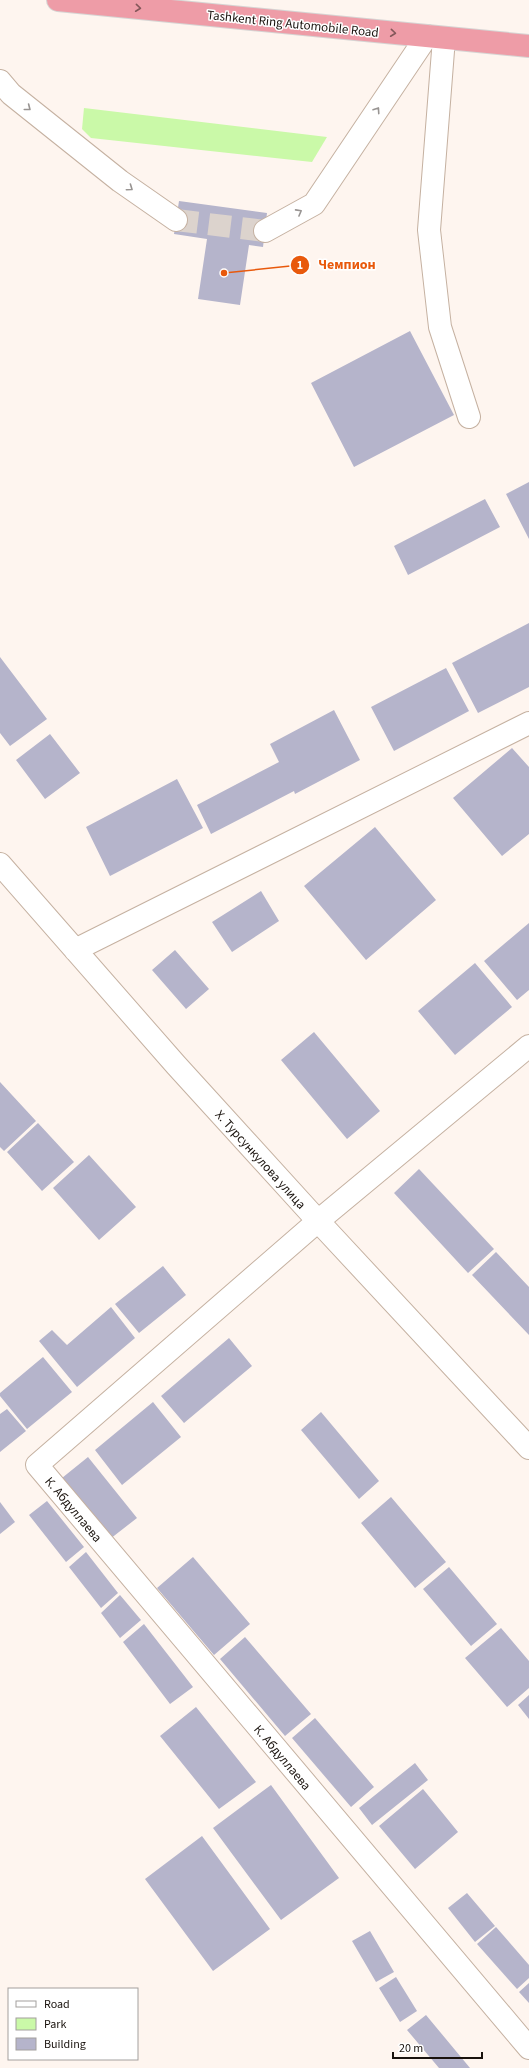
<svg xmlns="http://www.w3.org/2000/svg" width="529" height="2068" viewBox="0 0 529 2068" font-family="'Source Sans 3',sans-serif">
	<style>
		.green { fill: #caf9a8 }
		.building { fill: #b5b4cb }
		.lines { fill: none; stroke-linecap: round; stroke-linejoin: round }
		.minor-tunnel { stroke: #dcd3cd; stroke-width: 22; stroke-dasharray: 22 11; stroke-linecap: butt }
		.minor-casing { stroke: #c5b1a1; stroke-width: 24 }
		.highway-casing { stroke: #d6d4d3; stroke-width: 24 }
		.minor { stroke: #fff; stroke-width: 22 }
		.highway { stroke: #ee9ca7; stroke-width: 22 }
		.oneway { stroke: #84575a }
		.oneway2 { stroke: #989492 }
		.labels { text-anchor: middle; stroke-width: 3; stroke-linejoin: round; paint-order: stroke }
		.street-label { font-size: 13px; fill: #19120d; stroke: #fff }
		.leader { fill: none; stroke: #e8590c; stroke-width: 1.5 }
		.callout-dot { fill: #e8590c; stroke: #fff; stroke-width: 1.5 }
		.mark-label { font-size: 12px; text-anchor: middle; font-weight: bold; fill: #fff }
		.callout-label { font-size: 14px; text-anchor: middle; font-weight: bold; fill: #e8590c; stroke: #fff; stroke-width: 3; stroke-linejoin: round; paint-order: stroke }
	</style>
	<rect width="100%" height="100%" fill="#fef5ef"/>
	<path class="green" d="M84 108 327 137 312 162 91 138 82 129Z"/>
	<path class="building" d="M179 201 267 213 263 247 249 245 240 305 198 299 207 239 174 234Z
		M410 331 454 415 354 467 311 383Z
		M529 482V539L506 494Z
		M485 499 500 527 408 575 394 546Z
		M529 623V687L478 713 452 663Z
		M0 657 47 719 10 746 0 733Z
		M446 668 469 711 394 751 371 707Z
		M334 710 360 760 295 794 294 791 211 834 197 805 279 762 270 744Z
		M50 734 80 773 45 799 16 760Z
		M512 748 529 767V834L502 856 453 798Z
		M177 779 203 828 110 876 86 827Z
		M375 827 436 900 366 960 304 886Z
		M261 891 279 921 232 952 212 922Z
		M529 923V990L517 1000 484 961Z
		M175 950 209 989 186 1009 152 970Z
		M475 963 512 1007 455 1055 418 1011Z
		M314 1032 380 1111 347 1139 281 1060Z
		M0 1082 36 1121 4 1151 0 1147Z
		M38 1123 74 1162 42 1191 7 1152Z
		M89 1155 136 1207 99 1240 53 1188Z
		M419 1169 494 1249 468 1273 394 1193Z
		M496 1252 529 1287V1335L472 1275Z
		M163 1266 186 1295 139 1333 115 1304Z
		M111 1307 135 1338 77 1387 39 1341 52 1330 67 1345Z
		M229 1338 252 1366 184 1423 161 1396Z
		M43 1357 72 1392 27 1429 0 1396V1393Z
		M153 1402 181 1437 122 1485 95 1450Z
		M7 1409 26 1431 0 1452V1414Z
		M321 1412 379 1481 359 1499 301 1430Z
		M88 1457 137 1518 110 1539 62 1478Z
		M391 1497 446 1562 415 1588 361 1523Z
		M47 1501 84 1547 66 1562 29 1515Z
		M0 1502 15 1522 0 1534Z
		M86 1552 118 1593 101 1608 69 1567Z
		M193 1557 250 1624 214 1655 157 1588Z
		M449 1567 497 1624 471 1646 423 1589Z
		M120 1595 141 1620 120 1638 101 1613Z
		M144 1624 193 1687 170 1704 123 1642Z
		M501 1628 529 1661V1688L507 1707 465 1658Z
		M245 1637 311 1714 285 1736 220 1659Z
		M529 1695V1719L518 1705Z
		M196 1707 256 1782 219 1809 160 1736Z
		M315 1718 374 1787 351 1807 292 1738Z
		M415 1763 428 1780 372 1825 359 1808Z
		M271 1785 339 1878 281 1920 213 1828Z
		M423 1789 458 1832 415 1869 379 1826Z
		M202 1836 270 1929 213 1971 145 1879Z
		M467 1893 495 1926 475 1942 448 1908Z
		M496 1927 529 1965V1978L517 1989 477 1944Z
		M370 1931 394 1972 376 1982 352 1941Z
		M396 1977 417 2011 400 2022 379 1988Z
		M529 1983V2003L519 1992Z
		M426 2015 470 2068H439L407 2030Z"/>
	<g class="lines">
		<path class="minor-tunnel" d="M176 220 265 231"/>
		<g class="minor-casing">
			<path id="minor" d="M444 38 429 230 440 327 469 417
				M0 81 11 94 120 181 176 220
				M265 231 314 204 427 36
				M0 864 176 1065 318 1221 529 1448
				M75 950 529 723
				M529 1046 318 1221 37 1465 529 2048"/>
		</g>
		<g class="highway-casing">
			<path id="highway" d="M58 0 529 46"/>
		</g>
		<use href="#minor" class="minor"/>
		<use href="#highway" class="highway"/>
	</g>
	<defs><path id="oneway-chevron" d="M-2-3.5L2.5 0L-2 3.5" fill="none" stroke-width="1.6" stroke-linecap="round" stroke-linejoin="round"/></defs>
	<g class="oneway">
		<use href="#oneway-chevron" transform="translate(138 8) rotate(6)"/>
		<use href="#oneway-chevron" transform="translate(393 33) rotate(6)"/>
	</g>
	<g class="oneway2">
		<use href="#oneway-chevron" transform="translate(28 108) rotate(38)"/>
		<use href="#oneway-chevron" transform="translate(377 110) rotate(-56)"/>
		<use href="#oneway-chevron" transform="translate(130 188) rotate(35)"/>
		<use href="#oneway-chevron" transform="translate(299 212) rotate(-29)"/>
	</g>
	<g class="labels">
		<g class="street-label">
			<text transform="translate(293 23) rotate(6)" y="5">Tashkent Ring Automobile Road</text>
			<text transform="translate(261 1159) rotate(48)" y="5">Х. Турсункулова улица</text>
			<text transform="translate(74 1509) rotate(50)" y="5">К. Абдуллаева</text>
			<text transform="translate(283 1757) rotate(50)" y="5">К. Абдуллаева</text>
		</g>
	</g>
	<path class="leader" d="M224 273L300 265"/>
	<g class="callout-dot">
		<circle cx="224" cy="273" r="4"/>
		<circle cx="300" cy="265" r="10"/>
	</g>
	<g class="mark-label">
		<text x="300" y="269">1</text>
	</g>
	<g class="callout-label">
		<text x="347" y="269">Чемпион</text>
	</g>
	<rect x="8" y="1988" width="130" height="72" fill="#ffffff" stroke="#a3a09e"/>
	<rect x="16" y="2001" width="20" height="6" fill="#ffffff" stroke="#a3a09e"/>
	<text x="44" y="2008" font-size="12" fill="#19120d">Road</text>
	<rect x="16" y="2018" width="20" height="12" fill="#caf9a8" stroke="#a3a09e"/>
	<text x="44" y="2028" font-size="12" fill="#19120d">Park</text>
	<rect x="16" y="2038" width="20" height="12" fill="#b5b4cb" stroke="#a3a09e"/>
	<text x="44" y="2048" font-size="12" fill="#19120d">Building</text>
	<path d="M393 2052v6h89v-6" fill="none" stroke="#19120d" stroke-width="2"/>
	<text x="399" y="2052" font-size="12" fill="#19120d" stroke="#ffffff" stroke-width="3" paint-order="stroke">20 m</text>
</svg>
